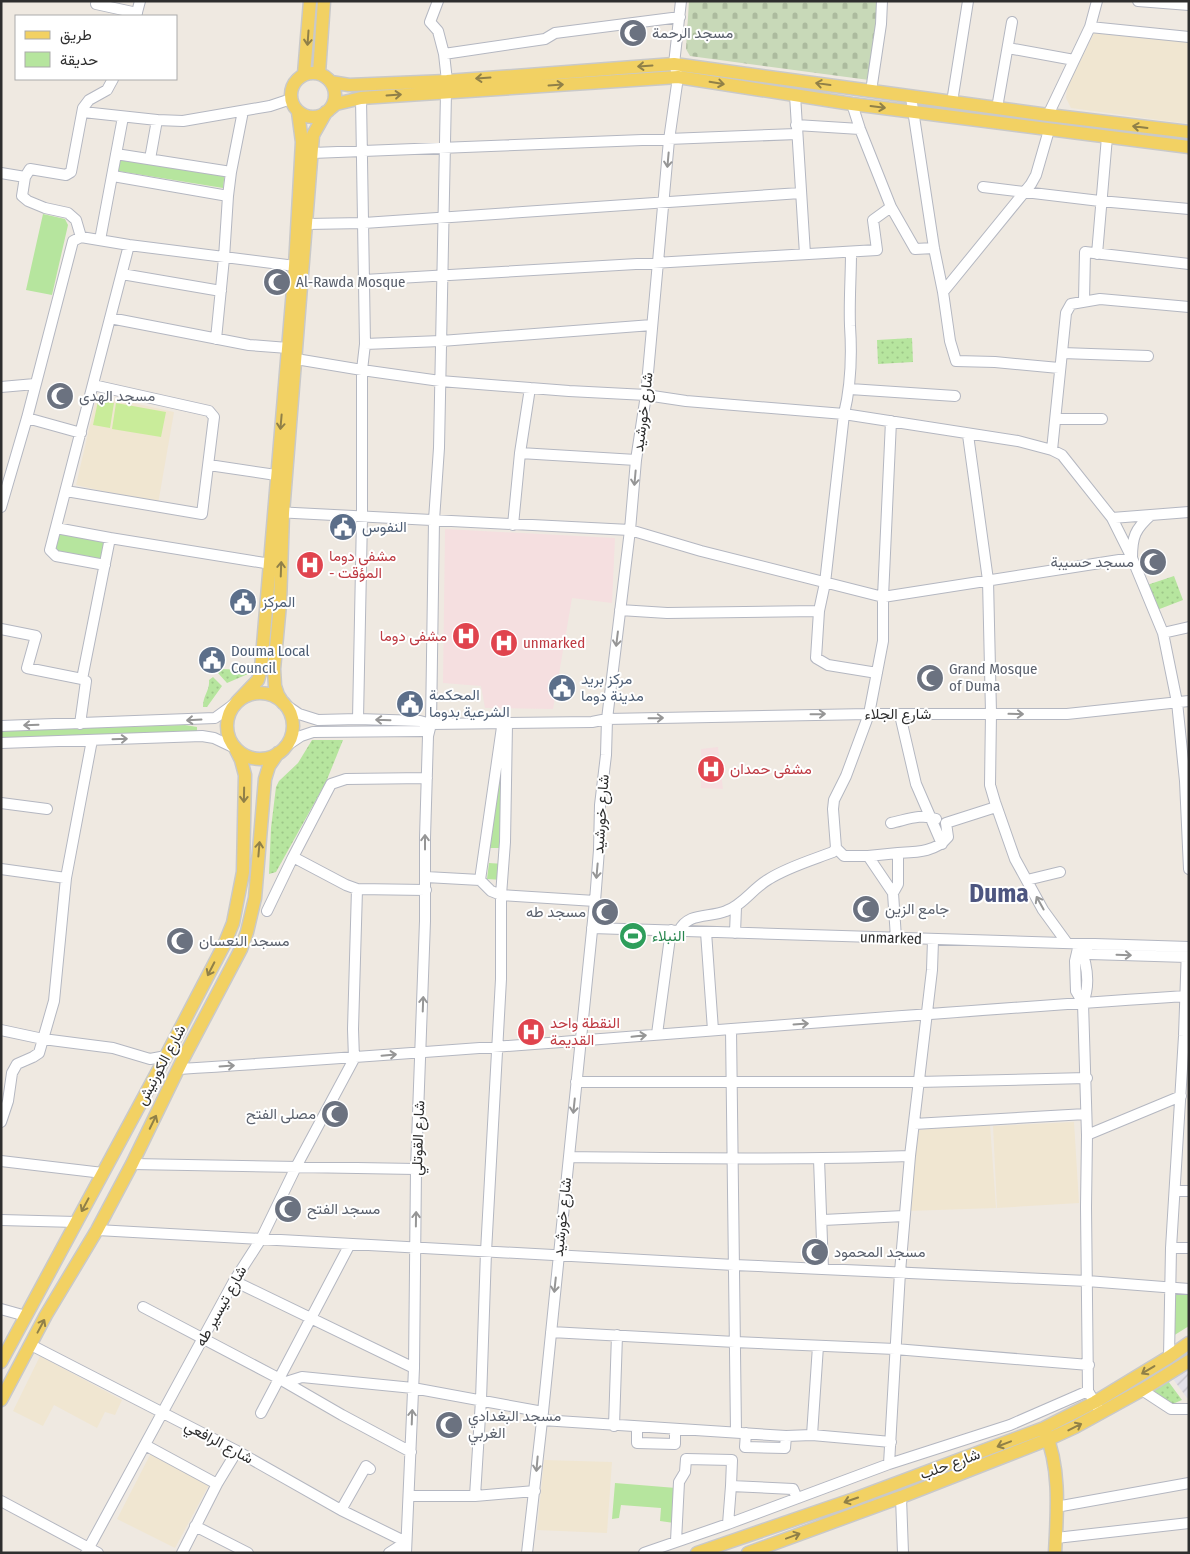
<svg xmlns="http://www.w3.org/2000/svg" width="1190" height="1554" viewBox="0 0 1190 1554" font-family="'Fira Sans Condensed',Vazirmatn,sans-serif">
	<style>
		.industrial { fill: url(#industrial-furrows) }
		.education { fill: #f0e6d1 }
		.medical { fill: #f5dfe0 }
		.grass { fill: url(#grass-dots) }
		.cemetery { fill: url(#cemetery-stones) }
		.park { fill: #b6e59e }
		.pitch { fill: #c9ec9a }
		.lines { fill: none; stroke-linecap: round; stroke-linejoin: round }
		.minor-casing { stroke: #b4b7c1; stroke-width: 12 }
		.major-casing { stroke: #c9c9c9; stroke-width: 15 }
		.minor { stroke: #fff; stroke-width: 10 }
		.major { stroke: #f2d163; stroke-width: 12 }
		.oneway { stroke: #908048 }
		.oneway2 { stroke: #969696 }
		.labels { text-anchor: middle; stroke-width: 4; stroke-linejoin: round; paint-order: stroke }
		.worship-label { font-size: 15px; fill: #5b616d; stroke: #fff; text-anchor: start }
		.street-label { font-size: 15px; fill: #2e2e2e; stroke: #fff }
		.service-label { font-size: 15px; fill: #4e5e75; stroke: #fff; text-anchor: start }
		.health-label { font-size: 15px; fill: #be3a42; stroke: #fff; text-anchor: start }
		.leisure-label { font-size: 15px; fill: #27864d; stroke: #fff; text-anchor: start }
		.town-label { font-size: 25px; font-weight: bold; fill: #4d5680; stroke: #fff }
	</style>
	<defs>
		<pattern id="industrial-furrows" width="10" height="10" patternUnits="userSpaceOnUse" patternTransform="scale(1.25)"><rect width="10" height="10" fill="#e3e1e8"/><path d="M-1 1l2-2M0 10L10 0M9 11l2-2" fill="none" stroke="#c3c1c7"/></pattern>
		<pattern id="grass-dots" width="8" height="8" patternUnits="userSpaceOnUse" patternTransform="scale(1.25)"><rect width="8" height="8" fill="#b6e59e"/><path d="M2 2h.1M6 6h.1" fill="none" stroke="#9dc588" stroke-width="1.8" stroke-linecap="round"/></pattern>
		<pattern id="cemetery-stones" width="16" height="16" patternUnits="userSpaceOnUse" patternTransform="scale(1.25)"><rect width="16" height="16" fill="#c8d9b8"/><path d="M2 7V4a2 2 0 0 1 4 0v3zM10 15v-3a2 2 0 0 1 4 0v3z" fill="#acbb9e"/></pattern>
	</defs>
	<rect width="100%" height="100%" fill="#efe9e1"/>
	<path class="industrial" d="M1189 1369V1398H1187L1173 1379Z"/>
	<path class="education" d="M1098 31 1189 40V124L1071 108 1066 98 1067 88 1094 33Z
		M97 395 174 412 158 504 76 485Z
		M1074 1122 1079 1203 997 1208 993 1126Z
		M990 1125 996 1208 907 1211 915 1130Z
		M40 1356 122 1400 115 1415 105 1412 97 1428 54 1405 43 1426 13 1411Z
		M152 1451 210 1483 175 1548 117 1519Z
		M544 1460 612 1462 607 1533 537 1530Z"/>
	<path class="medical" d="M445 529 615 538 612 603 572 598 553 709 485 708 481 686 443 683Z
		M718 747 723 789 701 788V749Z"/>
	<path class="grass" d="M912 338 913 362 878 364 877 340Z
		M1174 576 1183 600 1157 610 1147 585Z
		M221 669 247 670 248 674 227 683 218 673Z
		M213 677 222 686 207 707H203C203 695 210 691 209 680Z
		M312 740H343L326 782 276 872 269 874 271 828 276 787 279 781 298 763Z
		M1168 1381 1182 1400 1170 1405 1151 1390Z"/>
	<path class="cemetery" d="M689 1H879L869 80 690 56 686 49Z"/>
	<path class="park" d="M120 155 225 172 223 188 118 171Z
		M43 214 65 219 68 225 52 295 26 290Z
		M57 533 104 541 101 561 55 552Z
		M185 725 197 727V732L1 740V731Z
		M498 770H503L499 848H487Z
		M489 863 504 864 502 880 487 879Z
		M1174 1293 1189 1295V1326L1173 1336Z
		M615 1483 676 1488 674 1523 660 1521 661 1508 621 1505 619 1518 612 1519Z"/>
	<path class="pitch" d="M98 401 114 403 110 428 93 425Z
		M116 403 166 412 161 437 112 429Z"/>
	<g class="lines">
		<g class="minor-casing">
			<path id="minor" d="M438 1 430 22 438 31 444 54 447 81
				M1138 1 1189 5
				M96 4 137 13
				M136 16 140 1
				M1090 27 1189 37
				M1008 48 1074 60
				M444 54 545 39 555 33 680 17
				M871 91 881 24 882 1
				M795 95 805 254
				M911 97 934 248 943 292 950 341 956 361 995 362 1059 368
				M952 102 968 1
				M852 104 860 129 891 207 915 249 934 248
				M997 108 1012 22
				M83 112 157 120 183 121 270 106 291 99
				M1048 115 1090 27 1097 1
				M796 125 860 129
				M312 153 797 134
				M150 159 157 120
				M231 172 243 111
				M1 173 25 177
				M113 176 228 196 231 172 116 154
				M983 187 1100 201 1189 209
				M307 224 364 223 800 193
				M81 237 76 220 68 213 45 208 28 201 22 196 25 177 30 169 66 175 71 172 83 108 89 100 107 90 113 79
				M100 240 123 117
				M851 252C851 277 849 302 850 326 852 356 851 385 844 414L825 583 819 611 816 658 828 665 877 673
				M1097 254 1107 137
				M122 274 221 291
				M364 280 877 250 873 220 891 207
				M943 292 1031 184 1036 175 1049 130
				M1084 301 1085 252 1189 264
				M110 318 249 345 288 348
				M216 339 224 258 228 196
				M365 344 441 341 652 325
				M1062 353 1148 356
				M296 359 362 370 440 381 569 391 646 395 686 401 844 414 1018 441 1052 450 1062 455 1112 518 1132 558 1163 633 1177 702 1185 781 1189 869
				M1 387 35 384
				M850 389 955 396
				M27 418 81 433
				M1056 419H1102
				M968 435 988 580 991 713 990 785 995 802 1015 859 1043 910 1067 943
				M1052 450 1066 313 1071 304 1100 299 1189 307
				M520 453 636 460
				M209 465 276 475
				M66 491 202 514 214 417 209 411 93 385
				M1 507 27 418 73 241 81 237 129 245 295 266
				M275 512 630 530 701 551 883 597 1132 558C1132 537 1135 529 1151 515
				M1112 518 1189 512
				M513 525 520 453 530 388
				M56 528 110 538 271 564
				M105 565 56 556 50 550 129 245
				M620 610 667 613 819 611
				M1 629 36 636 27 668 82 679 110 538
				M1163 633 1189 627
				M283 703 299 714 318 720 358 719 420 721 431 724 592 722 607 719 869 714H1067L1189 701
				M900 715 916 784 942 844
				M358 719 362 517V370L365 344 361 98
				M80 724 86 681 82 679
				M1 726 215 718 237 702
				M502 727 480 880 491 891 501 895 595 901
				M1 743 202 736 214 738 235 748
				M286 746 301 736 313 732 422 731 431 724
				M1 803 47 809
				M891 823C906 820 921 813 936 819
				M836 848 844 856H868L898 853
				M868 856 893 893 898 884V853C916 852 936 852 948 837L946 823 996 807
				M293 857 346 885 357 889 426 890
				M1 869 66 878
				M426 877 480 880
				M1027 880 1060 872
				M893 893 896 938
				M267 911 293 857 331 784 346 779 427 778
				M592 928 1189 947
				M679 931C688 912 709 918 726 911 743 905 753 888 769 879 788 867 812 860 833 852L836 848 833 809 834 800 846 776 869 714 883 641V597L891 421
				M706 932 713 1030
				M735 933 736 907
				M1079 944C1087 963 1091 983 1083 1003L1087 1135 1086 1207 1088 1391 1098 1408
				M1079 944 1075 961 1076 991 1083 1003
				M1082 947 1090 954 1187 957
				M731 1029 736 1432
				M1 1030 43 1039 113 1048 150 1059 166 1056
				M657 1034 671 930
				M179 1069C514 1048 849 1018 1185 996
				M576 1082H918L1087 1078
				M1 1122 8 1101 12 1073 17 1064 33 1057 39 1053 54 1001 66 878 92 740
				M914 1124 1086 1114
				M1087 1135 1181 1096
				M569 1157C683 1158 796 1160 910 1156
				M819 1159 823 1269
				M1 1161 103 1173
				M132 1164 416 1169
				M1176 1191H1189
				M1 1220 76 1222
				M823 1220 904 1216
				M97 1230 734 1265 1087 1281 1189 1289
				M1171 1248H1189
				M234 1281 414 1368
				M143 1307 278 1378 342 1415 411 1452
				M1 1309 26 1316
				M551 1332 735 1342 895 1349 1089 1365
				M31 1345 237 1451 341 1510 406 1542
				M1169 1357 1171 1248 1184 1036 1187 948
				M286 1382 302 1377 413 1388 543 1412
				M1142 1390 1171 1409H1189
				M261 1413 350 1244
				M542 1420 786 1436 812 1435 891 1442
				M614 1426 617 1335
				M637 1427V1443L675 1444V1429
				M746 1433 745 1447 785 1448 786 1436
				M812 1435 818 1346
				M145 1445 217 1484
				M889 1464 900 1272 910 1156 932 970 933 940
				M410 1496H475L535 1491
				M475 1496 481 1400 486 1252 501 979V895L505 842 507 724
				M901 1497 903 1553
				M1 1501 98 1553
				M1056 1507 1189 1483
				M341 1510 366 1466 370 1469
				M728 1524 731 1486
				M195 1526 248 1553
				M1056 1538 1189 1523
				M676 1541 679 1482 685 1472 686 1459 732 1460 731 1486 793 1489 797 1498
				M86 1553 234 1281 261 1239 296 1167 354 1059 353 1029 357 889
				M182 1553 217 1484 237 1451
				M389 1553 406 1542
				M406 1553 414 1368 416 1169 425 921V838L428 736 431 724 434 520 439 448 446 92
				M527 1553 543 1412 595 901 599 850 600 805 606 755 607 719 630 530 636 460 646 395 669 140 678 77 674 64 681 1
				M644 1553 728 1524 889 1464 1010 1425 1088 1391"/>
		</g>
		<g class="major-casing">
			<path id="major" d="M291 95a22 22 0 1 1 44 0a22 22 0 1 1-44 0Z
				M319 73 324 1
				M304 74 310 1
				M331 82 349 85 447 81 674 64 1048 115 1189 132
				M330 109 336 104 361 98 678 77 852 104 1189 147
				M227 726a33 33 0 1 1 66 0a33 33 0 1 1-66 0Z
				M237 702 258 680 261 669 295 266 302 142 298 112
				M283 703 278 695 275 686 274 669 280 604 283 513 313 135 326 112
				M1 1362 166 1056 224 945 233 923 243 872 245 775 241 760 235 748
				M1 1400 46 1315 97 1230 132 1164 183 1059 241 949 247 932 255 898 265 779 269 766 278 753
				M1045 1432C1061 1468 1057 1514 1055 1553
				M697 1553 854 1499 1044 1428 1095 1402 1169 1357 1189 1343
				M748 1553 901 1497 1049 1439 1075 1427 1142 1390 1189 1361"/>
		</g>
		<use href="#minor" class="minor"/>
		<use href="#major" class="major"/>
	</g>
	<defs><path id="oneway-shaft" d="M-6 0H5M1.5-3L5.5 0L1.5 3" fill="none" stroke-width="1.6" stroke-linecap="round" stroke-linejoin="round" transform="scale(1.25)"/></defs>
	<g class="oneway">
		<use href="#oneway-shaft" transform="translate(308 38) rotate(94)"/>
		<use href="#oneway-shaft" transform="translate(645 66) rotate(176)"/>
		<use href="#oneway-shaft" transform="translate(483 78) rotate(176)"/>
		<use href="#oneway-shaft" transform="translate(717 83) rotate(9)"/>
		<use href="#oneway-shaft" transform="translate(823 84) rotate(-172)"/>
		<use href="#oneway-shaft" transform="translate(556 85) rotate(-4)"/>
		<use href="#oneway-shaft" transform="translate(394 95) rotate(-4)"/>
		<use href="#oneway-shaft" transform="translate(878 107) rotate(7)"/>
		<use href="#oneway-shaft" transform="translate(1140 127) rotate(-173)"/>
		<use href="#oneway-shaft" transform="translate(281 422) rotate(95)"/>
		<use href="#oneway-shaft" transform="translate(281 569) rotate(-88)"/>
		<use href="#oneway-shaft" transform="translate(244 795) rotate(91)"/>
		<use href="#oneway-shaft" transform="translate(259 849) rotate(-85)"/>
		<use href="#oneway-shaft" transform="translate(211 969) rotate(117)"/>
		<use href="#oneway-shaft" transform="translate(153 1122) rotate(-64)"/>
		<use href="#oneway-shaft" transform="translate(85 1205) rotate(118)"/>
		<use href="#oneway-shaft" transform="translate(41 1326) rotate(-62)"/>
		<use href="#oneway-shaft" transform="translate(1148 1370) rotate(149)"/>
		<use href="#oneway-shaft" transform="translate(1075 1427) rotate(-27)"/>
		<use href="#oneway-shaft" transform="translate(1004 1444) rotate(159)"/>
		<use href="#oneway-shaft" transform="translate(851 1500) rotate(161)"/>
		<use href="#oneway-shaft" transform="translate(793 1536) rotate(-20)"/>
	</g>
	<g class="oneway2">
		<use href="#oneway-shaft" transform="translate(668 160) rotate(95)"/>
		<use href="#oneway-shaft" transform="translate(635 478) rotate(95)"/>
		<use href="#oneway-shaft" transform="translate(617 639) rotate(97)"/>
		<use href="#oneway-shaft" transform="translate(818 714) rotate(-1)"/>
		<use href="#oneway-shaft" transform="translate(1016 714) rotate(1)"/>
		<use href="#oneway-shaft" transform="translate(656 718) rotate(-1)"/>
		<use href="#oneway-shaft" transform="translate(194 720) rotate(177)"/>
		<use href="#oneway-shaft" transform="translate(383 720) rotate(-178)"/>
		<use href="#oneway-shaft" transform="translate(31 725) rotate(178)"/>
		<use href="#oneway-shaft" transform="translate(120 739) rotate(-2)"/>
		<use href="#oneway-shaft" transform="translate(425 842) rotate(-90)"/>
		<use href="#oneway-shaft" transform="translate(597 871) rotate(95)"/>
		<use href="#oneway-shaft" transform="translate(1040 903) rotate(-119)"/>
		<use href="#oneway-shaft" transform="translate(1124 955) rotate(2)"/>
		<use href="#oneway-shaft" transform="translate(423 1004) rotate(-88)"/>
		<use href="#oneway-shaft" transform="translate(801 1024) rotate(-4)"/>
		<use href="#oneway-shaft" transform="translate(639 1036) rotate(-6)"/>
		<use href="#oneway-shaft" transform="translate(389 1055) rotate(-5)"/>
		<use href="#oneway-shaft" transform="translate(227 1066) rotate(-4)"/>
		<use href="#oneway-shaft" transform="translate(574 1106) rotate(96)"/>
		<use href="#oneway-shaft" transform="translate(416 1219) rotate(-89)"/>
		<use href="#oneway-shaft" transform="translate(555 1285) rotate(96)"/>
		<use href="#oneway-shaft" transform="translate(412 1417) rotate(-88)"/>
		<use href="#oneway-shaft" transform="translate(537 1464) rotate(95)"/>
	</g>
	<defs>
		<g id="mosque-disc" transform="scale(1.4375)"><circle r="9.5" fill="#6b7280" stroke="#fff"/><path d="M3.5-4.9A6 6 0 1 0 3.5 4.9A5 5 0 1 1 3.5-4.9Z" fill="#fff"/></g>
		<g id="civic-disc" transform="scale(1.4375)"><circle r="9.5" fill="#5c6f8a" stroke="#fff"/><path d="M-.6-6.5H3V-4.5H.6V-3L4-1V1h2V6H-6V1h2V-1L-.6-3ZM-1.2 2.5V6h2.4V2.5Z" fill="#fff"/></g>
		<g id="hospital-disc" transform="scale(1.4375)"><circle r="9.5" fill="#e0444e" stroke="#fff"/><path d="M-5-5h3v3.5h4V-5h3V5h-3V1.5h-4V5h-3Z" fill="#fff"/></g>
		<g id="stadium-disc" transform="scale(1.4375)"><circle r="9.5" fill="#2e9e5b" stroke="#fff"/><path d="M0-5a6.5 5 0 1 0 0 10a6.5 5 0 1 0 0-10ZM-3.5-1.8h7v3.6h-7Z" fill="#fff"/></g>
	</defs>
	<g fill-rule="evenodd">
		<use href="#mosque-disc" x="633" y="33"/>
		<use href="#mosque-disc" x="277" y="282"/>
		<use href="#mosque-disc" x="60" y="396"/>
		<use href="#civic-disc" x="343" y="527"/>
		<use href="#mosque-disc" x="1153" y="562"/>
		<use href="#hospital-disc" x="310" y="565"/>
		<use href="#civic-disc" x="243" y="602"/>
		<use href="#hospital-disc" x="466" y="636"/>
		<use href="#hospital-disc" x="504" y="643"/>
		<use href="#civic-disc" x="212" y="660"/>
		<use href="#mosque-disc" x="930" y="678"/>
		<use href="#civic-disc" x="562" y="688"/>
		<use href="#civic-disc" x="410" y="704"/>
		<use href="#hospital-disc" x="711" y="769"/>
		<use href="#mosque-disc" x="866" y="909"/>
		<use href="#mosque-disc" x="605" y="912"/>
		<use href="#stadium-disc" x="633" y="936"/>
		<use href="#mosque-disc" x="180" y="941"/>
		<use href="#hospital-disc" x="531" y="1032"/>
		<use href="#mosque-disc" x="335" y="1114"/>
		<use href="#mosque-disc" x="288" y="1209"/>
		<use href="#mosque-disc" x="815" y="1252"/>
		<use href="#mosque-disc" x="449" y="1425"/>
	</g>
	<g class="labels">
		<g class="worship-label">
			<text x="652" y="38">مسجد الرحمة</text>
			<text x="296" y="287">Al-Rawda Mosque</text>
			<text x="79" y="401">مسجد الهدى</text>
			<text x="1134" y="567" text-anchor="end">مسجد حسيبة</text>
			<text x="949" y="674">Grand Mosque<tspan x="949" dy="17">of Duma</tspan></text>
			<text x="885" y="914">جامع الزين</text>
			<text x="586" y="917" text-anchor="end">مسجد طه</text>
			<text x="199" y="946">مسجد النعسان</text>
			<text x="316" y="1119" text-anchor="end">مصلى الفتح</text>
			<text x="307" y="1214">مسجد الفتح</text>
			<text x="834" y="1257">مسجد المحمود</text>
			<text x="468" y="1421">مسجد البغدادي<tspan x="468" dy="17">الغربي</tspan></text>
		</g>
		<g class="street-label">
			<text transform="translate(643 412) rotate(-83)" y="5">شارع خورشيد</text>
			<text x="898" y="719">شارع الجلاء</text>
			<text transform="translate(601 814) rotate(-86)" y="5">شارع خورشيد</text>
			<text transform="translate(891 938) rotate(2)" y="5">unmarked</text>
			<text transform="translate(161 1065) rotate(-62)" y="5">شارع الكورنيش</text>
			<text transform="translate(418 1138) rotate(-88)" y="5">شارع القوتلي</text>
			<text transform="translate(562 1217) rotate(-84)" y="5">شارع خورشيد</text>
			<text transform="translate(221 1306) rotate(-61)" y="5">شارع تيسير طه</text>
			<text transform="translate(219 1442) rotate(28)" y="5">شارع الرافعي</text>
			<text transform="translate(950 1464) rotate(-20)" y="5">شارع حلب</text>
		</g>
		<g class="service-label">
			<text x="362" y="532">النفوس</text>
			<text x="262" y="607">المركز</text>
			<text x="231" y="656">Douma Local<tspan x="231" dy="17">Council</tspan></text>
			<text x="581" y="684">مركز بريد<tspan x="581" dy="17">مدينة دوما</tspan></text>
			<text x="429" y="700">المحكمة<tspan x="429" dy="17">الشرعية بدوما</tspan></text>
		</g>
		<g class="health-label">
			<text x="329" y="561">مشفى دوما<tspan x="329" dy="17">- المؤقت</tspan></text>
			<text x="447" y="641" text-anchor="end">مشفى دوما</text>
			<text x="523" y="648">unmarked</text>
			<text x="730" y="774">مشفى حمدان</text>
			<text x="550" y="1028">النقطة واحد<tspan x="550" dy="17">القديمة</tspan></text>
		</g>
		<g class="leisure-label">
			<text x="652" y="941">النبلاء</text>
		</g>
		<g class="town-label">
			<text x="999" y="902">Duma</text>
		</g>
	</g>
	<rect width="1190" height="1554" fill="none" stroke="#2e2e2e" stroke-width="5"/>
	<rect x="15" y="15" width="162" height="65" fill="#ffffff" stroke="#ababab"/>
	<rect x="25" y="31" width="25" height="8" fill="#f2d163" stroke="#ababab"/>
	<text x="60" y="40" font-size="15" fill="#2e2e2e">طريق</text>
	<rect x="25" y="52" width="25" height="15" fill="#b6e59e" stroke="#ababab"/>
	<text x="60" y="65" font-size="15" fill="#2e2e2e">حديقة</text>
</svg>
